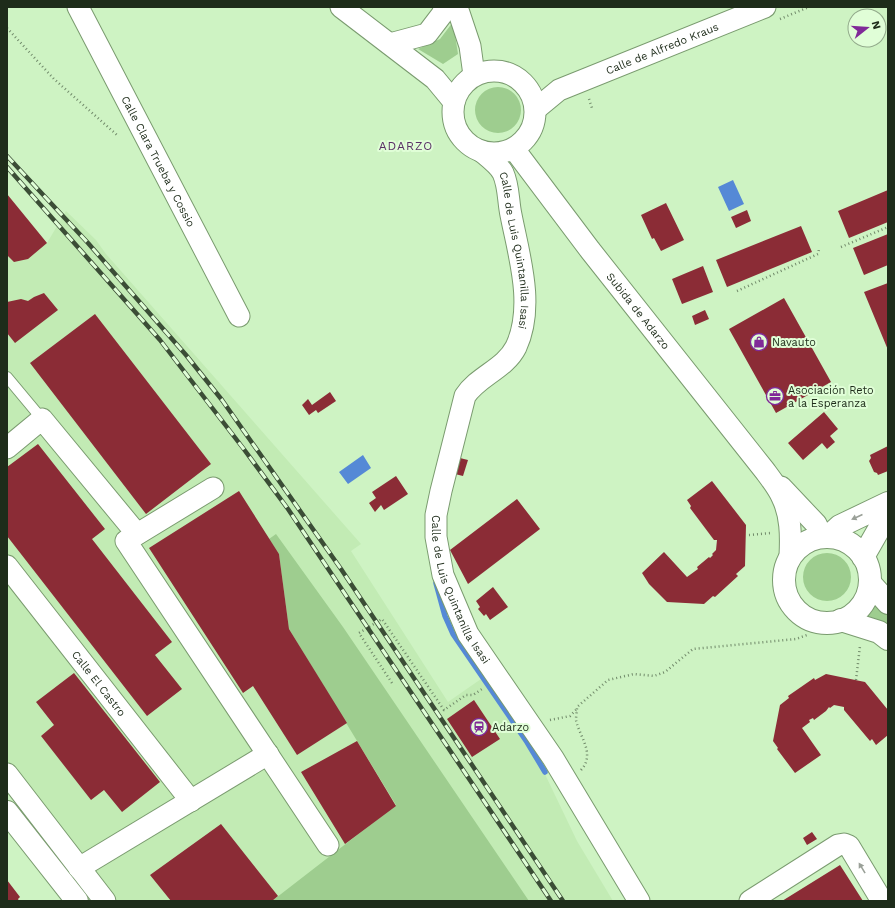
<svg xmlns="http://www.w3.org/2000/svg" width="895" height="908" viewBox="0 0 895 908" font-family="'Work Sans',sans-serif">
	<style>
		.built { fill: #c2ebb4 }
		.green { fill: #9ecd8f }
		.water { fill: #5589d6 }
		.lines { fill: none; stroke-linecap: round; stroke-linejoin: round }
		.stream { stroke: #5589d6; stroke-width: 5.5 }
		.building { fill: #8b2c36 }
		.lane-casing { stroke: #7a9b6f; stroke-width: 12 }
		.street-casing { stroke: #7a9b6f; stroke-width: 23 }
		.secondary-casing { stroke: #7a9b6f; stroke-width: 24 }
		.primary-casing { stroke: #7a9b6f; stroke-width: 24 }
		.highway-casing { stroke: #7a9b6f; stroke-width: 24 }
		.path { stroke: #718a6a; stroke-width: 2.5; stroke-dasharray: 1 3; stroke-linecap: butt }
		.lane { stroke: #fff; stroke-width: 10 }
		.street { stroke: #fff; stroke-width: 21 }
		.secondary { stroke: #fff; stroke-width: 22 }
		.primary { stroke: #fff; stroke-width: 22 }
		.highway { stroke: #fff; stroke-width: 22 }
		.rail-casing { stroke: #3b4d36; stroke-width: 4.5 }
		.rail { stroke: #e0fed7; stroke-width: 3; stroke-dasharray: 9; stroke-linecap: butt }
		.oneway { fill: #9aa098 }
		.labels { text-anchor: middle; stroke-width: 4; stroke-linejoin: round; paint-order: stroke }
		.street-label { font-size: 11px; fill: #1e2c1a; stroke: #e0fed7 }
		.poi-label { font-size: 11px; fill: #1e2c1a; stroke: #e0fed7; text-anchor: start }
		.neighbourhood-label { font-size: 12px; letter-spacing: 1px; fill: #593066; stroke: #e0fed7 }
	</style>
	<rect width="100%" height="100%" fill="#cef3c3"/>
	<path class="built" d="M7 200 47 243 66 211 96 240 106 254 361 544 351 551 448 702 481 679 542 768 577 841 613 901H115L7 760Z"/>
	<path class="green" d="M453 22 458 54 443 64 418 49 440 39Z
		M475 110a23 23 0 1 1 46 0a23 23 0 1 1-46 0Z
		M276 534 343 627 529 901H272L396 805 289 629 279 554 269 539Z
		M803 577a24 24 0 1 1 48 0a24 24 0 1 1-48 0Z
		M877 598 888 612V626L865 616Z"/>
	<path class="water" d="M733 180 744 204 729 211 718 187Z
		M363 455 371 468 348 484 339 472Z"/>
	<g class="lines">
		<path class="stream" d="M436 583 445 616 453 634 527 742 545 772"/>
	</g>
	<path class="building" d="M888 190V222L849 238 838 211Z
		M7 194 47 243 28 259 14 262 7 255Z
		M666 203 684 240 661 251 654 238 652 239 641 215Z
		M747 210 751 221 736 228 731 217Z
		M801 226 812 252 727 287 716 260Z
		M888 234V265L864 275 853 248Z
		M703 266 713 292 682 304 672 279Z
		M888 283V350L864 292Z
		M44 293 58 310 15 343 7 333V302L21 299 28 301 34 297Z
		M784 298 831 382 776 413 729 329Z
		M705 310 709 319 695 325 692 316Z
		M95 314 211 464 146 514 30 363Z
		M330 392 336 401 318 413 316 410 309 415 302 405 308 399 312 405Z
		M824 412 838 429 830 436 835 442 827 449 822 443 803 460 788 443Z
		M38 444 105 529 92 539 172 642 155 655 182 689 147 716 7 536V467Z
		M888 446V471L878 475 877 473 874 472 869 461 871 458 870 455Z
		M456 457 468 460 463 476 451 473Z
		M396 476 408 494 384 510 381 505 375 512 369 503 376 498 372 492Z
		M712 481 746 525 745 566 736 574 738 576 715 597 713 596 704 604 667 602 649 584 642 573 664 552 687 577 698 569 697 567 709 557 710 558 713 555 712 554 716 550 717 540H714L690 508 691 506 687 500Z
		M239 491 279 554 289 629 347 723 297 755 253 686 243 693 149 548Z
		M517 499 540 529 468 584 450 550Z
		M493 587 508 607 490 620 486 614 484 616 478 609 480 607 476 601Z
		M74 673 160 782 122 812 104 790 91 800 41 736 54 725 36 702Z
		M826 674 865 682 888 710V735L876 745 872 739 870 741 844 710V707L834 705 830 708 829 707 826 711 814 720 813 718 809 720 810 722 802 728 821 755 795 773 777 749 778 748 773 741 780 705 789 698 788 696 814 678 815 680Z
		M474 700 500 739 472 757 447 719Z
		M357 741 396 806 345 844 301 772Z
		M221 824 278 896 272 901H171L150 875Z
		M812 832 817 839 807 845 803 838Z
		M840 865 863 901H782L832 870Z
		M7 880 20 897 18 899 19 901H7Z"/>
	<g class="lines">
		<g class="lane-casing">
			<path id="lane" d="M7 377 42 419"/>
		</g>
		<g class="street-casing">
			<g id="street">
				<path id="s1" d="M78 7 239 316"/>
				<path d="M341 7 435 79 454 102"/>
				<path d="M457 7 470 46 474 75"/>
				<path d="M390 44 427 34 443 13 444 7"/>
				<circle cx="494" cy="112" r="41"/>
				<path id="s2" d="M536 109 559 90 765 7"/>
				<path id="s3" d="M514 149 590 250 765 471C771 479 778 488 782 497 791 515 791 536 790 556"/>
				<path id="s4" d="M481 151C488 157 499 165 503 173 509 186 508 201 511 215 519 256 535 306 516 347 505 369 478 376 465 396L441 491 436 515V537L443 575 468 634 553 758 639 901"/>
				<path d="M7 448 42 419 137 534"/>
				<path d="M781 487 816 524 822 536"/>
				<path d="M213 488 126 541 328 845"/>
				<path id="s5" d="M7 566 191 801"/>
				<path d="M7 774 105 901"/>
				<path d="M79 868 268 754"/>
				<path d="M750 901 838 845 844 844 849 846 882 901"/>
			</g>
		</g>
		<g class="secondary-casing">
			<path id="secondary" d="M871 584 888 603
				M841 620 879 632 888 639"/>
		</g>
		<g class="primary-casing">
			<path id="primary" d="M829 536 840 526 888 503
				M784 580a43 43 0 1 1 86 0a43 43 0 1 1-86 0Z
				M863 557 883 522 888 518"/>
		</g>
		<g class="highway-casing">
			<path id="highway" d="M7 812 77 901"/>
		</g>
		<path class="path" d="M780 19 809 7
			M7 28 54 79 117 135
			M589 99 592 108
			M841 247 888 227
			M737 291 818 254 819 249
			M749 535 771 533
			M856 680 860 646
			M392 683 359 633 382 619 444 710 466 695H473L482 689
			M550 720 570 716 576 710
			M581 770C596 754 579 736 576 720 576 716 577 711 577 707L608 680 634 674 654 676 665 672 693 649 796 639 807 635"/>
		<use href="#lane" class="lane"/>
		<use href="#street" class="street"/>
		<use href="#secondary" class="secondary"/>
		<use href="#primary" class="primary"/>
		<use href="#highway" class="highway"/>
		<g class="rail-casing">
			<path id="rail" d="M7 156 88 243 186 355 222 400 341 569 563 901
				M7 167 160 340 243 448 288 509 551 901"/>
		</g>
		<use href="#rail" class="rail"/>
	</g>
	<defs><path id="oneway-solid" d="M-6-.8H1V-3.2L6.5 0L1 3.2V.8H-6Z"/></defs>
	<g class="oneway">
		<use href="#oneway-solid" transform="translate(857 517) rotate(156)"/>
		<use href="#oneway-solid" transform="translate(862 868) rotate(-121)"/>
	</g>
	<defs>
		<g id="shop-ring" transform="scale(0.9)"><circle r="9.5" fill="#e0fed7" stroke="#802a98" stroke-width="1.5"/><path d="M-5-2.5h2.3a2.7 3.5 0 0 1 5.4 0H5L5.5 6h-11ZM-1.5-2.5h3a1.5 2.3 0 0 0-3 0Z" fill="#802a98"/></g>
		<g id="office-ring" transform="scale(0.9)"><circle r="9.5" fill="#e0fed7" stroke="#802a98" stroke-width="1.5"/><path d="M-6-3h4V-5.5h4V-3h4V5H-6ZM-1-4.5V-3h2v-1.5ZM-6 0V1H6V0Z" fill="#802a98"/></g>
		<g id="station-ring" transform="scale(0.9)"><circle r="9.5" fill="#e0fed7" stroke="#802a98" stroke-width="1.5"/><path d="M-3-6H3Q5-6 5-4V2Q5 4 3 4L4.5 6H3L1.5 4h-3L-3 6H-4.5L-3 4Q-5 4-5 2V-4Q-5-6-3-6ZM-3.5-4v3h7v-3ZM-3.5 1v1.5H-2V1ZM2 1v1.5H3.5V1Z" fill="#802a98"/></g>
	</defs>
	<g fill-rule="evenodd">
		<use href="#shop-ring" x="759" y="342"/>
		<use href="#office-ring" x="775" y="396"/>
		<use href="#station-ring" x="479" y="727"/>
	</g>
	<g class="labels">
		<g class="street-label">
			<text dy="4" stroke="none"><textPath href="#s2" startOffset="141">Calle de Alfredo Kraus</textPath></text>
			<text dy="4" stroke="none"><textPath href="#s1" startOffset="174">Calle Clara Trueba y Cossio</textPath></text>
			<text dy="4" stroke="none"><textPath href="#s4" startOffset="110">Calle de Luis Quintanilla Isasi</textPath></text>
			<text dy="4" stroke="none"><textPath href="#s3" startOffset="204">Subida de Adarzo</textPath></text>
			<text dy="4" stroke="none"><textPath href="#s4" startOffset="482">Calle de Luis Quintanilla Isasi</textPath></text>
			<text dy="4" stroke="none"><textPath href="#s5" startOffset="149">Calle El Castro</textPath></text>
		</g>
		<g class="poi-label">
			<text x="772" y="346">Navauto</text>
			<text x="788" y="394">Asociación Reto<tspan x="788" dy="13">a la Esperanza</tspan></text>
			<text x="492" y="731">Adarzo</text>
		</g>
		<g class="neighbourhood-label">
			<text x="406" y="150">ADARZO</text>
		</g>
	</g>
	<rect width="895" height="908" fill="none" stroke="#1e2c1a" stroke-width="16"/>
	<g transform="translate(867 28) rotate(73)"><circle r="19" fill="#e0fed7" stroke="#92aa8b"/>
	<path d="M0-3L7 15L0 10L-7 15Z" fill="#802a98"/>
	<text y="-6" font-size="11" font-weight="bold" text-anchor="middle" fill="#1e2c1a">N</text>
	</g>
</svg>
